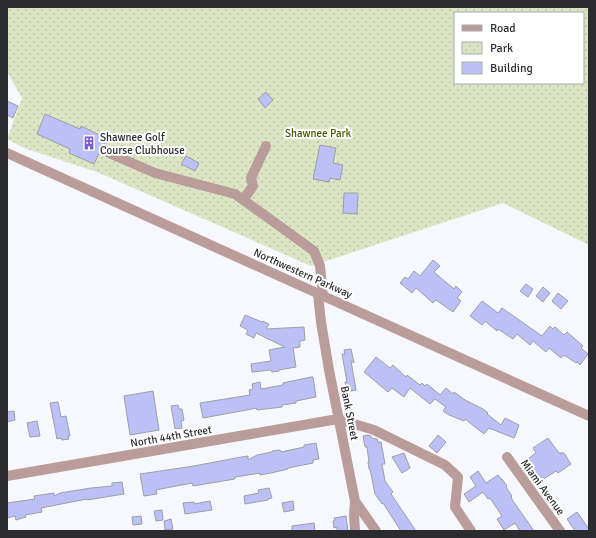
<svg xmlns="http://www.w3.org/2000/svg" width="596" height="538" viewBox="0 0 596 538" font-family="Signika,sans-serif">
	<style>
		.park { fill: url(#park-dots); fill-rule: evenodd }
		.building { fill: #bbc1f7; stroke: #9d9ea3 }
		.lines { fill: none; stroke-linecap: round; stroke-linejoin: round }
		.minor { stroke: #ba9d9a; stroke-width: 10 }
		.labels { text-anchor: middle; stroke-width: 4; stroke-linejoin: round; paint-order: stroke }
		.park-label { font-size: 11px; fill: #475900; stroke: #fff }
		.poi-label { font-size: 11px; fill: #2c2c2e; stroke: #fff; text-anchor: start }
		.street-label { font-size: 11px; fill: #2c2c2e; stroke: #fff }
	</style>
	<defs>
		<pattern id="park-dots" width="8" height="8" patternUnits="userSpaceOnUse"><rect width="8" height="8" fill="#dbe5c4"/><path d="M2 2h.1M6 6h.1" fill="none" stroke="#bcc5a9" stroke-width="1.8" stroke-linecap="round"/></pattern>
	</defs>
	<rect width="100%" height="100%" fill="#f7f8fe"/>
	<path class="park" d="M7 7H589V245L503 203 311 266 97 172 24 148 7 139 22 98 7 72ZM455 13H583V83H455Z"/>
	<path class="building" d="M266 92 273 100 265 108 258 99Z
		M7 101 18 106 13 118 7 115Z
		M45 114 80 129 81 126 108 139 104 148 102 147 94 164 69 153 70 149 37 134Z
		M320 145 336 148 333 163 343 165 340 180 330 178 329 182 313 179Z
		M186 156 199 163 195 171 181 164Z
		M344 193H358L357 214 343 213Z
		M433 260 440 266 434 272 454 289 456 286 462 292 457 298 461 301 453 312 436 300 433 303 416 288 412 293 400 283 405 277 408 279 414 271 420 276Z
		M526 284 533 289 528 297 520 291Z
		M543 287 550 293 543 302 536 296Z
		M558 293 568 301 561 309 552 301Z
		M482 301 498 313 502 308 542 336 550 326 553 329 555 327 564 335 567 332 583 346 581 348 588 354 580 365 577 362 576 363 564 355 561 358 549 348 546 352 533 341 530 345 517 334 513 339 498 329 497 331 485 321 482 325 470 316Z
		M245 315 262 322V321L269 324 266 329 304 327 305 340 300 341V347L293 348 296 367 279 370V371L272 372 271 370 252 372 251 364 271 361 269 350 285 347 256 333 254 338 246 334 248 330 240 326Z
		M351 349 354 363 351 361 356 390 347 392 345 382H347L342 354H345L344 350Z
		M376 357 390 368 393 365 406 377 407 375 420 385 422 383 425 386 427 384 440 395 446 388 453 394 454 392 465 400 483 409 488 413 487 414 501 425 505 418 519 425 515 436 514 438 489 428 484 434 465 419 464 421 449 415 443 411 446 407 435 399 430 404 410 388 404 397 392 388 388 392 364 372Z
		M311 377H313L316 397 296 401V403L282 405V407L257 410 256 408 252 409 203 418 200 403 250 395 249 390 253 389 252 384 260 382 261 389 283 385V383Z
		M153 391 159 430 130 435 124 396Z
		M58 402 61 417 66 416 70 436H68L69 439 62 440 61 438 57 439 50 403Z
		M178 405 179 409H182L184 420 181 421 182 428 175 429 171 406Z
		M14 411 15 420 7 422V412Z
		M37 421 40 436 30 437 27 423Z
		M367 435 371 436V438L377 439 378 442H381L385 464H382L385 481 393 492 391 494 416 531H401L383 503 382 504 375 494 370 469H369L368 462H369L367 447H365L363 436Z
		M438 435 446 442 437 453 429 446Z
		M548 438 559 453H564L571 464 558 473 556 471 542 480 533 468 530 470 525 461 536 453 533 448Z
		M316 443 319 459 313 460V463L288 468V469L271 473 260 475V473L248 475 235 477V479L193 486 192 483 171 487 156 490 157 494 144 496 140 474 194 466 236 458 248 456V460L257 455 272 452V451L280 450 281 452 304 447V445Z
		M404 453 410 468 402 473 392 457Z
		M478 471 486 483 498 475 501 479H502L507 486 506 487 512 496 511 497 513 501 534 531H520L515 523 504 530 497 519 502 516 490 498 488 499 483 492 469 502 464 494 476 486 470 477Z
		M122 482 124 494 87 500V499L41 508 42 512 25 515 26 517 16 520 15 516 7 518V503L35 499 34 496 54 493V496L60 493 91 488 112 486V483Z
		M269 488 272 498 268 499V500L245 504 244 496 259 493 258 490Z
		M210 501 212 510 185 514 183 503 194 502V504Z
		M293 501 294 510 284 512 282 503Z
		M162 510 163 520 156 521 154 511Z
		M577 512 589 529V531H575L567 519Z
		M141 516 142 524 133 525 132 517Z
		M346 516 348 531H337V527L334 528 333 521 335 520 334 518Z
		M171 519 173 529 165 530 164 521Z
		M314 523 315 531H292V526Z"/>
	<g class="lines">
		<path class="minor" d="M7 153C201 241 396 327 589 416
			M109 153 155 173 235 194 314 251 320 266 323 296
			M243 200 253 186 251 178 266 146
			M318 294 321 322 329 370 355 501 376 531
			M507 457 560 531
			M7 476 338 419 374 430 445 465 458 477 455 507 471 531
			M355 501 354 515 355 531"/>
	</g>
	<defs>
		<g id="building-bare" transform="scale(1.08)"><path d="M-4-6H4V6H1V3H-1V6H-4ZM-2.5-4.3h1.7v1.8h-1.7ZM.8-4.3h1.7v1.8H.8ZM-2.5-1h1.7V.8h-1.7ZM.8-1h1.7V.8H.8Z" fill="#7c58d2" stroke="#fff" stroke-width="2.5" paint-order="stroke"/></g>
	</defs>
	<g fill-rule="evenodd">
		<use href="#building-bare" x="89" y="143"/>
	</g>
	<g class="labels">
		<g class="park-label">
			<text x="318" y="137">Shawnee Park</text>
		</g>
		<g class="poi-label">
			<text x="100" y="141">Shawnee Golf<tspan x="100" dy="13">Course Clubhouse</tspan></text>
		</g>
		<g class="street-label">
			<text transform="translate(303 273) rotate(24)" y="4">Northwestern Parkway</text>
			<text transform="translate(350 413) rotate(79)" y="4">Bank Street</text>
			<text transform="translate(171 436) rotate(-10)" y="4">North 44th Street</text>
			<text transform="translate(543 487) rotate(54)" y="4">Miami Avenue</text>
		</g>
	</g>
	<rect width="596" height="538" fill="none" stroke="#2c2c2e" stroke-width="16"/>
	<rect x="454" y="12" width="130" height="72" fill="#ffffff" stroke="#ababab"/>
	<rect x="462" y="25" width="20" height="6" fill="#ba9d9a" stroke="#ababab"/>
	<text x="490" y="32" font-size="12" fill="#2c2c2e">Road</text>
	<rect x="462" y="42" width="20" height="12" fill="url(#park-dots)" stroke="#ababab"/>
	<text x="490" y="52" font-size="12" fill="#2c2c2e">Park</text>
	<rect x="462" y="62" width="20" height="12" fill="#bbc1f7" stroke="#ababab"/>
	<text x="490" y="72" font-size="12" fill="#2c2c2e">Building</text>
</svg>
